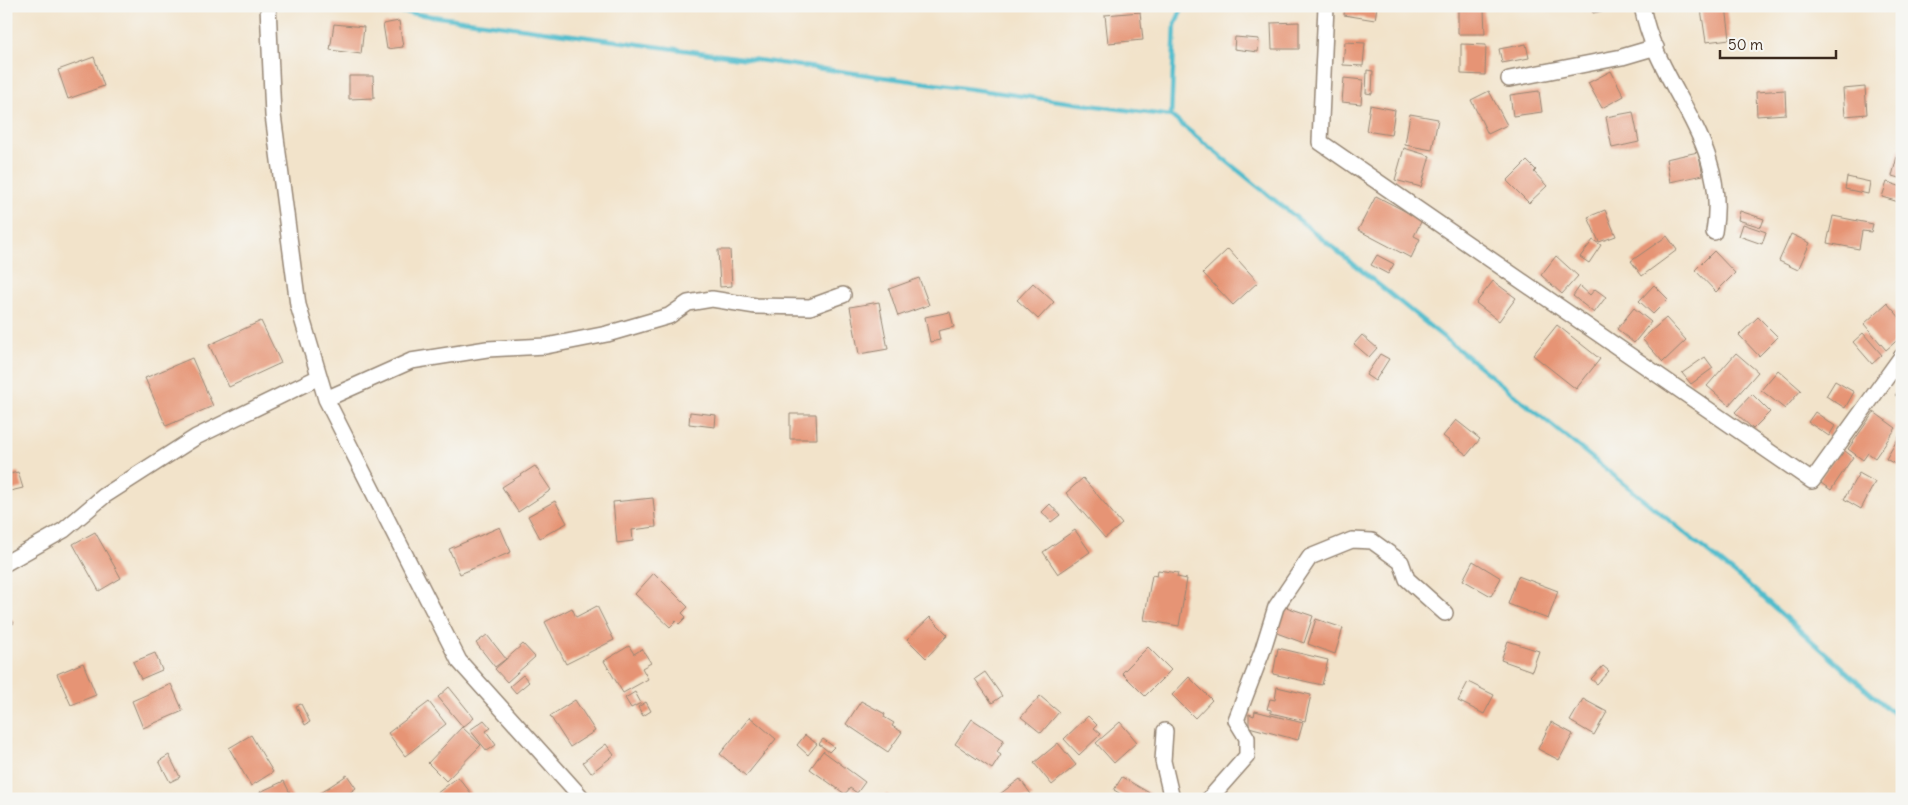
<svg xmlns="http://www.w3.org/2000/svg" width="1908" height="805" viewBox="0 0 1908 805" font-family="Delius,sans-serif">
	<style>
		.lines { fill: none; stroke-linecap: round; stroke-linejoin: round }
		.stream { stroke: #50bccc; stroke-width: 4.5 }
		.building { fill: #e69474 }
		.minor-casing { stroke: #968674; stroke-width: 18 }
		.minor { stroke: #fff; stroke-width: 15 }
	</style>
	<rect width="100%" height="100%" fill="#f6f6f2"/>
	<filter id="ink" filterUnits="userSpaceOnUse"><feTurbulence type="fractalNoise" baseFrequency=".02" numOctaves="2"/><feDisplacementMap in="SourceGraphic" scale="10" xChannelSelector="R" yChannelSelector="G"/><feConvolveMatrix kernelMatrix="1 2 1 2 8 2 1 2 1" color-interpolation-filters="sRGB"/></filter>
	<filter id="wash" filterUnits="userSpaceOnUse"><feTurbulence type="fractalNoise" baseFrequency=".0096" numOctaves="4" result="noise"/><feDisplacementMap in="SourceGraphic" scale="20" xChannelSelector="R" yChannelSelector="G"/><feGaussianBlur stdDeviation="1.12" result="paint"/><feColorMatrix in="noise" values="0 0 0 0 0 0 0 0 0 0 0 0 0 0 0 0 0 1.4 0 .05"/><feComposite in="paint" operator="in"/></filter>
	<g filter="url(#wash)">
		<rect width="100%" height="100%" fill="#f2e3ca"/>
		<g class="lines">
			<path class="stream" d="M357 6 1171 116 1750 586 1902 721
				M1171 116 1175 24 1183 6"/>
		</g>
		<g id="blocks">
			<path class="building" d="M1345 6H1377L1375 20 1344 15Z
				M1591 6H1620V7L1593 13Z
				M1710 6H1726L1730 39 1706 42 1701 9 1710 8Z
				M1484 9 1485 34H1458V10Z
				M1140 12 1143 40 1108 43 1105 15Z
				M399 21 403 47 387 49 383 24Z
				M1299 22V49H1272L1271 23Z
				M334 24 364 27 361 54 330 50Z
				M1235 37 1259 39 1258 52 1234 49Z
				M1345 42 1365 43 1363 66 1343 65Z
				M1461 44 1486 45 1485 75 1461 74Z
				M1526 44 1529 58 1502 63 1499 49Z
				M94 57 104 86 68 99 58 70Z
				M1367 70 1373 71 1372 94 1366 93Z
				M1611 71 1624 96 1602 108 1588 83Z
				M349 76H373L374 98 349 99Z
				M1344 78 1363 80 1361 104 1342 102Z
				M1865 87 1867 114 1845 116 1843 89Z
				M1785 90 1786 114 1757 116 1756 92Z
				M1489 91 1507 125 1488 134 1471 100Z
				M1539 91 1542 112 1513 116 1510 95Z
				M1370 105 1395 110 1391 135 1366 131Z
				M1633 112 1639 142 1612 148 1606 117Z
				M1410 114 1438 119 1432 150 1405 145Z
				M1404 148 1430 156 1421 187 1395 180Z
				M1899 149 1902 150V179L1892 176Z
				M1698 152 1703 175 1670 182 1666 159Z
				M1527 161 1536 170 1534 172 1547 186 1529 203 1507 181Z
				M1847 177 1870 182 1868 194 1845 189Z
				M1887 182 1902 187V203L1882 197Z
				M1376 196 1422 220 1414 236 1420 239 1411 258 1358 230Z
				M1605 210 1616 236 1599 242 1588 217Z
				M1740 211 1764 219 1761 227 1738 220Z
				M1833 216 1873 224 1871 232 1862 231 1859 249 1827 243Z
				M1743 224 1766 232 1762 244 1739 236Z
				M1791 234 1810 243 1798 270 1779 261Z
				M1667 236 1677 250 1642 276 1631 261Z
				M1593 240 1601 245 1589 263 1580 257Z
				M1228 249 1258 282 1233 305 1203 273Z
				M718 250H730L732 286 720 287Z
				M1714 251 1735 273 1716 292 1695 270Z
				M1377 255 1394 264 1388 274 1371 265Z
				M1556 256 1578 276 1562 294 1541 275Z
				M919 278 929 305 898 316 889 289Z
				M1493 281 1516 298 1499 321 1476 303Z
				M1033 283 1054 302 1038 319 1017 300Z
				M1654 285 1668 299 1653 314 1639 301Z
				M1580 286 1590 295 1595 289 1606 297 1594 313 1573 296Z
				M879 302 888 349 859 354 850 307Z
				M1887 303 1902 320V336L1886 350 1864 324Z
				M1634 308 1651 322 1634 343 1617 329Z
				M950 312 954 327 938 331 940 340 930 342 925 317Z
				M1758 317 1778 337 1759 356 1739 335Z
				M1666 318 1686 340 1663 362 1642 339Z
				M261 321 281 363 229 387 209 345Z
				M1557 325 1600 359 1576 389 1533 355Z
				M1863 333 1882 355 1872 364 1853 342Z
				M1362 335 1377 348 1369 357 1354 344Z
				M1736 353 1758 372 1729 405 1707 386Z
				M1380 354 1389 359 1375 381 1366 375Z
				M1705 357 1713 368 1691 384 1682 373Z
				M192 358 213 406 166 426 145 378Z
				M1778 370 1801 390 1785 409 1761 390Z
				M1835 381 1854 392 1845 408 1826 396Z
				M1902 387V401L1895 395Z
				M1752 394 1770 412 1753 429 1735 412Z
				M690 412 716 415 715 427 689 424Z
				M1815 412 1835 426 1829 436 1808 422Z
				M1874 412 1896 428 1875 458 1868 453 1863 460 1848 449Z
				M790 414H816L817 439H790Z
				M1456 420 1480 439 1467 455 1443 436Z
				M1902 432V468L1886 459Z
				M1841 448 1853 457 1831 490 1818 481Z
				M535 466 551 490 518 512 502 487Z
				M18 472 23 488 6 492V475Z
				M1859 473 1875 482 1861 509 1844 499Z
				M1083 478 1122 524 1105 538 1066 493Z
				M653 498 656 527 632 530 633 541 617 543 613 502Z
				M555 501 567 523 540 538 528 516Z
				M1050 504 1060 515 1051 522 1042 512Z
				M500 527 511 552 460 574 449 549Z
				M1075 530 1090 552 1058 574 1043 552Z
				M95 532 121 578 99 591 73 544Z
				M1473 561 1501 578 1491 596 1463 580Z
				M1158 570 1178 573 1177 577 1187 579 1179 626 1144 620 1152 575 1157 576Z
				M654 573 688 607 682 613 686 617 679 624 676 621 670 627 635 594Z
				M1518 576 1558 591 1548 619 1508 604Z
				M597 606 614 640 566 664 545 622 572 608 576 617Z
				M1283 606 1313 616 1304 643 1274 632Z
				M6 612 14 623 6 629Z
				M930 617 948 635 926 658 907 639Z
				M1316 619 1343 628 1335 654 1308 644Z
				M487 635 506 659 495 667 476 643Z
				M1508 641 1539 651 1532 671 1501 660Z
				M523 644 535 657 507 682 495 669Z
				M629 646 634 654 642 649 651 663 642 668 648 679 623 693 604 661Z
				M1148 647 1171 670 1145 696 1122 673Z
				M1278 648 1328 660 1322 685 1273 674Z
				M155 653 162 670 141 679 133 662Z
				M83 663 96 695 71 705 57 674Z
				M1603 666 1609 671 1597 684 1591 679Z
				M985 672 1002 696 992 703 975 679Z
				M523 675 529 682 516 693 510 686Z
				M1189 677 1212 700 1195 718 1172 695Z
				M1468 682 1494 695 1484 714 1458 701Z
				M171 684 183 711 143 728 132 701Z
				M449 687 474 718 463 727 438 697Z
				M1277 687 1311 695 1305 721 1271 713V710L1267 709 1270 699 1275 700Z
				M635 692 641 703 631 708 625 698Z
				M1040 696 1059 712 1041 733 1021 717Z
				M1583 699 1607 712 1594 735 1570 721Z
				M575 700 595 731 570 747 550 716Z
				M861 701 885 714 884 717 894 723 892 726 902 732 888 752 846 724Z
				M429 702 446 724 405 756 388 733Z
				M646 702 651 711 643 716 638 707Z
				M301 704 310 722 305 725 296 706Z
				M1255 711 1303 723 1298 740 1249 727V714L1254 716Z
				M1088 716 1097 725 1094 728 1101 734 1079 755 1064 739Z
				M750 717 776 739 746 776 720 754Z
				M972 719 1004 740 997 752 1001 755 992 769 955 744Z
				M484 720 491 728 486 731 496 745 487 751 470 730Z
				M1120 722 1137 742 1114 763 1096 743Z
				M1551 722 1573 734 1559 760 1538 749Z
				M462 727 481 745 446 781 428 763Z
				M251 735 273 772 251 786 229 748Z
				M805 735 817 744 808 755 797 745Z
				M823 739 834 747 829 752 819 744Z
				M1058 743 1076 765 1052 785 1034 763Z
				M606 744 614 755 591 773 583 762Z
				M823 751 865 782 857 793 850 788 845 794 810 769Z
				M169 755 180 777 170 782 159 761Z
				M347 775 356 788 341 799H311Z
				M458 777 471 793 465 799H440L436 794Z
				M1122 777 1151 794 1148 799H1129L1114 790Z
				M1020 779 1033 797 998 799 996 797Z
				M284 781 293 799H263L260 792Z
				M886 794 894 799H883Z"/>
		</g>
	</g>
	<g filter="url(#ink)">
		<use href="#blocks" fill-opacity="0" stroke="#968674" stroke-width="1"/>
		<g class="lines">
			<g class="minor-casing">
				<path id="minor" d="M268 6 273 115 298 305 326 399 459 661 583 799
					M1326 6 1320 142 1812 481 1902 356
					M1642 6C1657 89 1730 140 1714 232
					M1509 79 1622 57 1656 47
					M326 399 411 361 487 349 546 346 607 334 669 316 688 303 712 299 756 306 810 307 843 295
					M6 563 64 530 104 496 196 437 319 377
					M1165 731 1163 761 1172 799
					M1209 799 1247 756V738L1236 720 1262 652 1276 607 1310 557 1352 540 1372 541 1401 562 1407 579 1445 613"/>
			</g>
			<use href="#minor" class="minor"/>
		</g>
	</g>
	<rect width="1908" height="805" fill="none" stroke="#f6f6f2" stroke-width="25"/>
	<path d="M1720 50v8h116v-8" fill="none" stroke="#3b2a1e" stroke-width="2.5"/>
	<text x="1728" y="50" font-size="15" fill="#3b2a1e" stroke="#f6f6f2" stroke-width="4" paint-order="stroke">50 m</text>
</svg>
